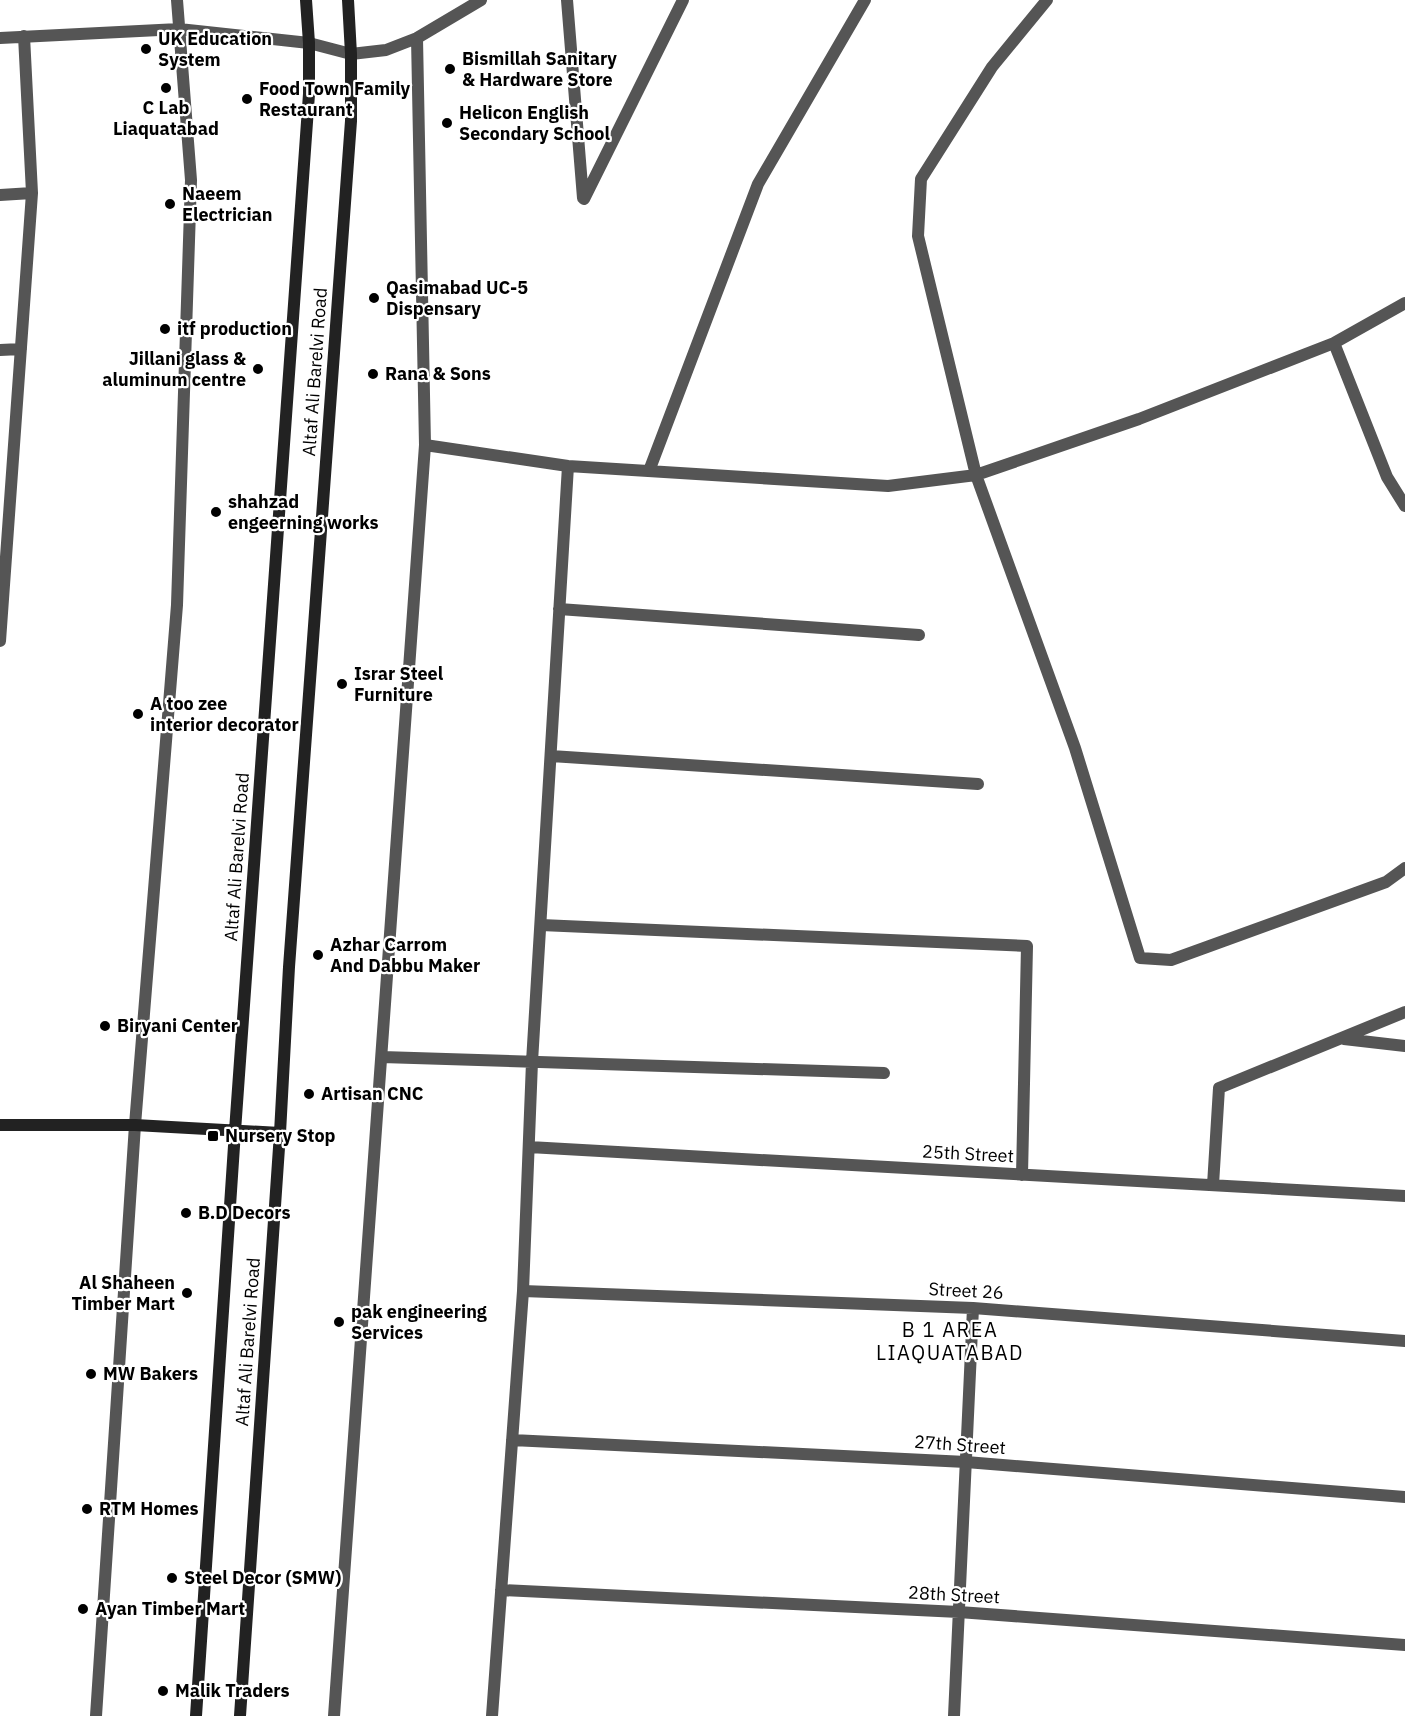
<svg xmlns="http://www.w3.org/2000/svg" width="1405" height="1716" viewBox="0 0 1405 1716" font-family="'IBM Plex Sans',sans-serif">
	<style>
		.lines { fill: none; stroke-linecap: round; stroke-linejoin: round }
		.street { stroke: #555; stroke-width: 12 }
		.secondary { stroke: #222; stroke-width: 12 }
		.poi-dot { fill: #000; stroke: #fff; stroke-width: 2 }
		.labels { text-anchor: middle; stroke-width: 4.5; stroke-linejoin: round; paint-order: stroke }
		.poi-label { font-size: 18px; font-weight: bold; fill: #000; stroke: #fff; text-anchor: start }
		.street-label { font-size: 18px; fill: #000; stroke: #fff }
		.neighbourhood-label { font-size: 20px; letter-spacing: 1.5px; fill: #000; stroke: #fff }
	</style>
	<rect width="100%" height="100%" fill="#fff"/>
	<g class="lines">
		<path class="street" d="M567 0 583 198
			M1047 0 992 67 921 179 918 236 976 475 1075 748 1140 958 1171 960 1386 882 1405 868
			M0 38 179 29 309 43 351 54 386 50 417 38 481 0
			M0 195 32 193
			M584 199 683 0
			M1334 343 1387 477 1405 506
			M0 350 21 349
			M425 445 568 466 888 486 976 475 1139 419 1334 343 1405 303
			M649 471 758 184 865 0
			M559 609 919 635
			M0 641 32 193 24 36
			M551 756 978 784
			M541 925 1027 946 1022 1175
			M1344 1039 1405 1046
			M382 1057 884 1073
			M529 1147 1405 1196
			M1213 1185 1219 1088 1405 1012
			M523 1291 973 1308 1405 1341
			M512 1440 966 1462 1405 1497
			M501 1590 959 1612 1405 1645
			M96 1716 135 1125 177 605 191 180 177 0
			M334 1716 425 445 417 38
			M492 1716 523 1291 532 1062 568 466
			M954 1716 973 1308"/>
		<path class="secondary" d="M0 1125H135L280 1133
			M196 1716 235 1131 309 94V43L306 0
			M240 1716 280 1133 289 967 351 121V54L348 0"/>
	</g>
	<g class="poi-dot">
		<circle cx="146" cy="49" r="6"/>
		<circle cx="450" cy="69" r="6"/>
		<circle cx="166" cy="88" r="6"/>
		<circle cx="247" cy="99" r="6"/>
		<circle cx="447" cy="123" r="6"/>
		<circle cx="170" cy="204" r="6"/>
		<circle cx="374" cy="298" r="6"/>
		<circle cx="165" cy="329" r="6"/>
		<circle cx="258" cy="369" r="6"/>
		<circle cx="373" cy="374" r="6"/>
		<circle cx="216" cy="512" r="6"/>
		<circle cx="342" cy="684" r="6"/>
		<circle cx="138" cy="714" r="6"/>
		<circle cx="318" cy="955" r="6"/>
		<circle cx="105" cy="1026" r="6"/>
		<circle cx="309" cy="1094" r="6"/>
		<rect x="207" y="1130" width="12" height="12" rx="3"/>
		<circle cx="186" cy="1213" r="6"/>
		<circle cx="187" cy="1293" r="6"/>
		<circle cx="339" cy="1322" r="6"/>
		<circle cx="91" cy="1374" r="6"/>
		<circle cx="87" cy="1509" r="6"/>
		<circle cx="172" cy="1578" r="6"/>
		<circle cx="83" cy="1609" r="6"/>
		<circle cx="163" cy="1691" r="6"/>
	</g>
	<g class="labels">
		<g class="poi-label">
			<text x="158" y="45">UK Education<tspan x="158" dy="21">System</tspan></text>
			<text x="462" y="65">Bismillah Sanitary<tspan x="462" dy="21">&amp; Hardware Store</tspan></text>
			<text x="259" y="95">Food Town Family<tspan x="259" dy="21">Restaurant</tspan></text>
			<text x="166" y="114" text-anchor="middle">C Lab<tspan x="166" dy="21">Liaquatabad</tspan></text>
			<text x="459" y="119">Helicon English<tspan x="459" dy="21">Secondary School</tspan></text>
			<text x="182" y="200">Naeem<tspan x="182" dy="21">Electrician</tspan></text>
			<text x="386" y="294">Qasimabad UC-5<tspan x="386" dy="21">Dispensary</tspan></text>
			<text x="177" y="335">itf production</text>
			<text x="246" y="365" text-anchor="end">Jillani glass &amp;<tspan x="246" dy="21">aluminum centre</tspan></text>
			<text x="385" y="380">Rana &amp; Sons</text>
			<text x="228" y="508">shahzad<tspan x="228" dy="21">engeerning works</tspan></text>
			<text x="354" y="680">Israr Steel<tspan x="354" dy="21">Furniture</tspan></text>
			<text x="150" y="710">A too zee<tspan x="150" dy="21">interior decorator</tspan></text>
			<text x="330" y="951">Azhar Carrom<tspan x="330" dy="21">And Dabbu Maker</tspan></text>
			<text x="117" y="1032">Biryani Center</text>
			<text x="321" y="1100">Artisan CNC</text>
			<text x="225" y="1142">Nursery Stop</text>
			<text x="198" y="1219">B.D Decors</text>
			<text x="175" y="1289" text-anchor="end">Al Shaheen<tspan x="175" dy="21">Timber Mart</tspan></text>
			<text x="351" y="1318">pak engineering<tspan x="351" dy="21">Services</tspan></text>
			<text x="103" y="1380">MW Bakers</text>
			<text x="99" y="1515">RTM Homes</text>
			<text x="184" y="1584">Steel Decor (SMW)</text>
			<text x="95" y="1615">Ayan Timber Mart</text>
			<text x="175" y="1697">Malik Traders</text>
		</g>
		<g class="street-label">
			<text transform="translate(315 372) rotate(-86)" y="6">Altaf Ali Barelvi Road</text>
			<text transform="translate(237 857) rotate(-86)" y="6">Altaf Ali Barelvi Road</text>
			<text transform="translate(968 1154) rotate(3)" y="6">25th Street</text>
			<text transform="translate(966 1291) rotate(3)" y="6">Street 26</text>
			<text transform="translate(248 1342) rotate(-86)" y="6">Altaf Ali Barelvi Road</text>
			<text transform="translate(960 1445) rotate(4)" y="6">27th Street</text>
			<text transform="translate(954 1595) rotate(3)" y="6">28th Street</text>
		</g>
		<g class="neighbourhood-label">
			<text x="950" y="1337">B 1 AREA<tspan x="950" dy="23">LIAQUATABAD</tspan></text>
		</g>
	</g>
</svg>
